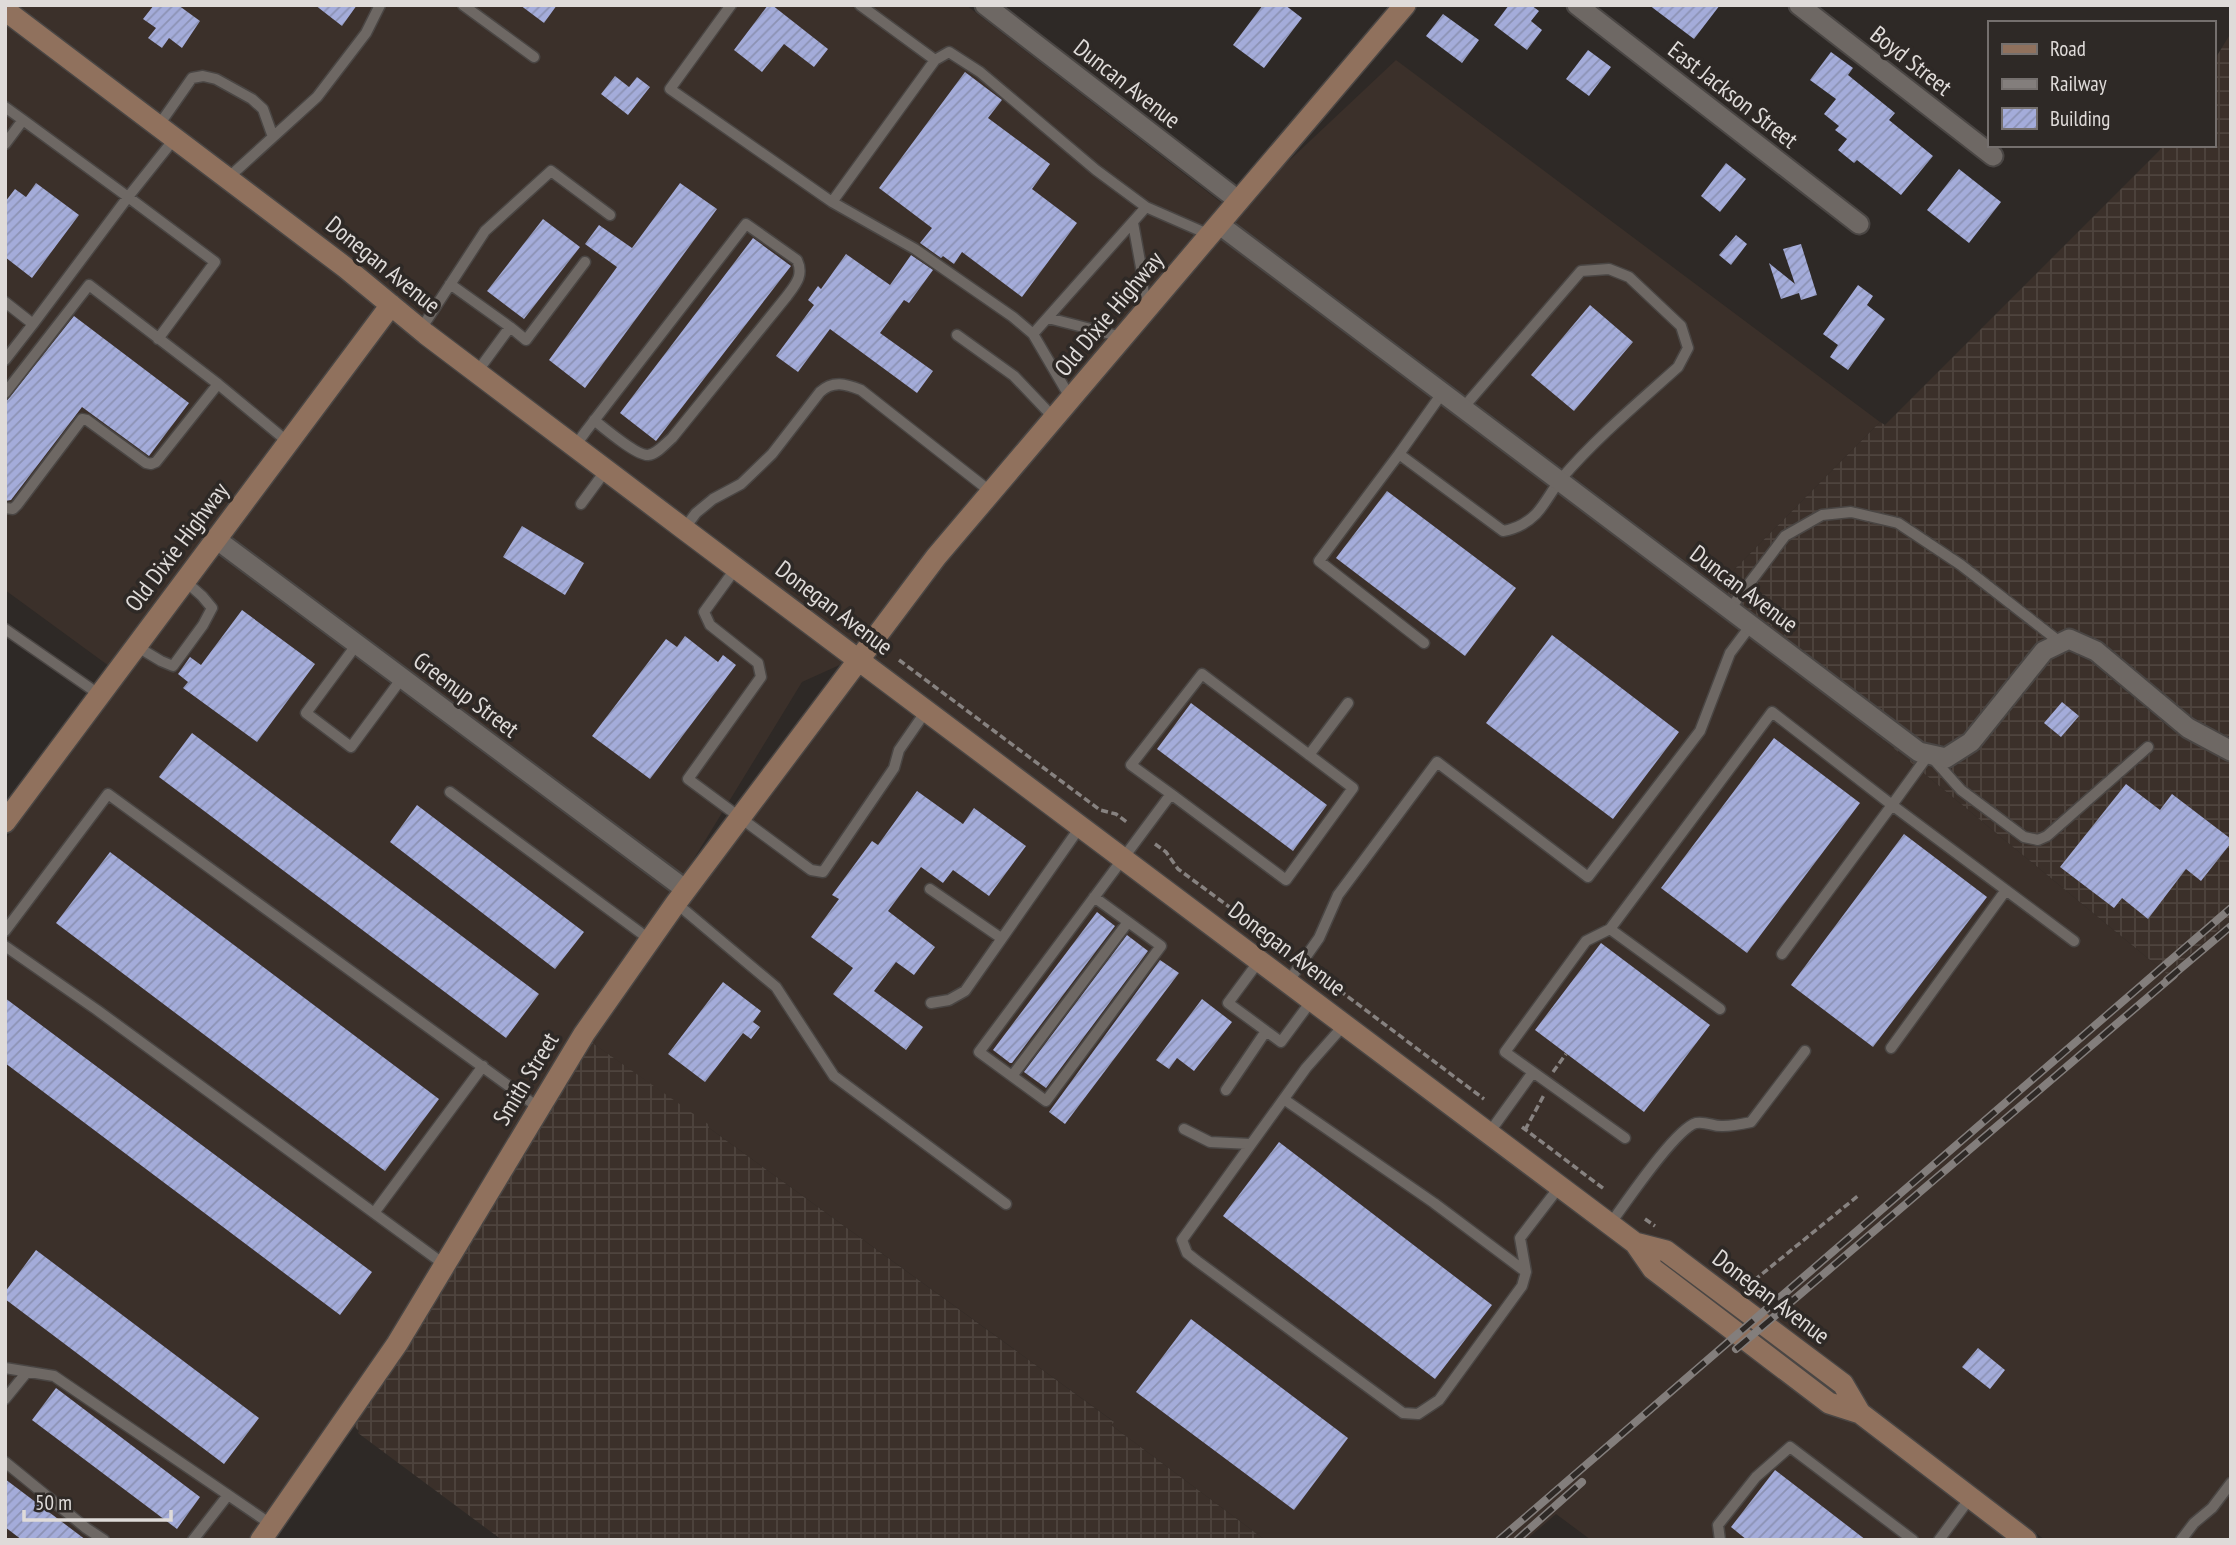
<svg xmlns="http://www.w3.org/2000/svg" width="2236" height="1545" viewBox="0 0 2236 1545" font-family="'PT Sans Narrow',sans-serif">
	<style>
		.built { fill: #3b302a }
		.industrial { fill: url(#industrial-grid) }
		.building { fill: url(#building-hatch) }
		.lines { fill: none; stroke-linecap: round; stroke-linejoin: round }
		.lane-casing { stroke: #4a4644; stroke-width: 13 }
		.street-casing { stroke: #4a4644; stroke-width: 23 }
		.secondary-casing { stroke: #4a4644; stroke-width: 24 }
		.path { stroke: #878280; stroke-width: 3.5; stroke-dasharray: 7 3.5; stroke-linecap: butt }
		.lane { stroke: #6e6864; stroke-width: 10 }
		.street { stroke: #6e6864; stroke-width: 19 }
		.secondary { stroke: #90715d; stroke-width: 21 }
		.rail-casing { stroke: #837e7c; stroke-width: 8 }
		.rail { stroke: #2e2926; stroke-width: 5; stroke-dasharray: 16; stroke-linecap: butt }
		.labels { text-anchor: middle; stroke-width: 7; stroke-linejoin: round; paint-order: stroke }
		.street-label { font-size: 24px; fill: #dfdbd9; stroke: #2e2926 }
	</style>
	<defs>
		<pattern id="industrial-grid" width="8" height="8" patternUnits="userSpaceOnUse" patternTransform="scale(1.75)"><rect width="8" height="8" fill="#3b302a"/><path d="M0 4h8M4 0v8" fill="none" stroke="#4e443e"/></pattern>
		<pattern id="building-hatch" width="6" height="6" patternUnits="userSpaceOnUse" patternTransform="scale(1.75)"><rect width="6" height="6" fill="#a4acda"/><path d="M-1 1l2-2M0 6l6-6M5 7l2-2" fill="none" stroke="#8c92b4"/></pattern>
	</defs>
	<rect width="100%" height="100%" fill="#2e2926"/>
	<path class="built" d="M18 5H966L1223 204 858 645 816 642 844 663 802 682 684 875 231 536 392 321 757 598 715 538 433 325 353 259Z
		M5 24 339 277 377 308 109 666 5 590Z
		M1396 60 1880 422 1718 586 1235 222 1277 172Z
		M1221 239 1869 728 2167 974 2231 919V1540H2045L1753 1317 874 657 944 563Z
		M217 554 671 893 576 1029 389 1338 248 1540H5V840Z
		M860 676 1739 1335 2007 1540H1591L1556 1514 1526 1540H1265L1111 1425 1113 1421 709 1128 708 1125 591 1042 657 945Z"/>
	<path class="industrial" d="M2231 33V738L2194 719 2103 642 2074 629H2066L2036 645 1965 734 1945 746 1924 742 1718 586 1880 422 1885 425 2159 151 2163 145H2213V62Z
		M2068 651 2090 661 2181 737 2231 763V919L2167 974 1869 728 1912 761 1943 768 1951 767 1976 751 2050 660Z
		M591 1042 708 1124 709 1128 1114 1422 1111 1425 1265 1540H502L358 1433 359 1431 354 1426 406 1349Z"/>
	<path class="building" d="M154 5H178L200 21 182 48 169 38 162 48 148 38 156 28 143 19Z
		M315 5H357L342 26Z
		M520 5H557L544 23Z
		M768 5H772L828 49 814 67 784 44 762 72 734 50Z
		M1263 5H1285L1302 18 1264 68 1233 45Z
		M1509 5H1531L1539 11 1531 21 1542 30 1527 50 1494 25Z
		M1649 5H1720L1694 39Z
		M1443 14 1479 40 1462 63 1426 36Z
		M1588 50 1611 67 1589 96 1566 79Z
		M1831 52 1853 68 1848 75 1895 113 1889 120 1933 156 1901 195 1857 160 1854 163 1838 150 1847 139 1835 130 1839 126 1824 114 1836 99 1810 80Z
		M965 72 1002 100 988 118 1050 164 1032 189 1077 223 1022 297 962 252 954 264 943 256 941 258 920 243 932 228 879 188Z
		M615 76 629 87 637 77 650 87 628 115 601 94Z
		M1726 163 1746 179 1720 212 1701 196Z
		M1959 169 2001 202 1969 243 1927 210Z
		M36 183 79 215 32 278 5 257V202L15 189 26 197Z
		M680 183 717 209 585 388 549 360 617 267 585 244 599 225 632 248Z
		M543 219 580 247 524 319 487 291Z
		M1736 235 1747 244 1731 265 1719 255Z
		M753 238 791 266 656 441 620 413Z
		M1801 244 1817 295 1801 300 1799 293 1781 299 1769 263 1795 284 1783 249Z
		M846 254 890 285 911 255 933 270 909 303 904 300 880 333 933 371 917 393 830 329 798 372 776 356 814 305 808 300 818 286 821 289Z
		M1858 285 1873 296 1867 305 1885 319 1848 370 1830 357 1838 345 1823 334Z
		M1590 305 1633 342 1574 411 1531 375Z
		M74 316 189 403 149 456 82 407 11 500 5 501V403Z
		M1387 491 1516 588 1465 656 1336 558Z
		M522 526 584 563 565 595 503 557Z
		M242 610 315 664 257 742 183 688 188 682 178 674 190 657 201 665Z
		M1552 635 1679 732 1613 819 1486 723Z
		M685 636 718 662 723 655 736 665 650 779 592 736 666 639 677 647Z
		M2062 702 2079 716 2061 737 2044 723Z
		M1191 703 1327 805 1293 851 1157 749Z
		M192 733 539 994 506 1038 159 777Z
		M1774 738 1860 803 1747 953 1661 888Z
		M2126 784 2160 810 2172 794 2231 839V843L2201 881 2186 869 2148 919 2122 898 2114 908 2060 867Z
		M917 791 963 824 974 808 1026 846 989 896 953 870 943 883 921 867 888 911 935 947 914 975 896 962 874 991 923 1027 906 1050 833 994 853 968 811 937 839 899 832 895 872 841 878 845Z
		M417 805 584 932 555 969 390 842Z
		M1904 834 1987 897 1873 1047 1791 985Z
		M110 852 439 1099 385 1171 56 923Z
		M1097 912 1115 926 1012 1063H1010L993 1050Z
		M1127 935 1148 951 1046 1088 1024 1072Z
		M1601 943 1710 1025 1644 1112 1535 1030Z
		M1160 960 1179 973 1065 1124 1049 1112Z
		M723 982 761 1011 753 1022 760 1027 751 1039 743 1033 705 1082 668 1054Z
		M5 998 372 1272 340 1315 5 1063Z
		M1202 999 1232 1022 1194 1071 1177 1058 1169 1069 1156 1060Z
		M1279 1142 1492 1305 1435 1379 1223 1216Z
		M36 1250 259 1418 224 1464 5 1299V1292Z
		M1191 1319 1348 1438 1294 1510 1136 1392Z
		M1978 1348 2005 1370 1990 1389 1962 1367Z
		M56 1388 200 1497 177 1529 32 1420Z
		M1775 1470 1866 1540H1747L1731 1527Z
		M5 1479 86 1540H22L5 1527Z"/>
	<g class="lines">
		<g class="lane-casing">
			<path id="lane" d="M463 5 534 57
				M731 5 670 89 832 202
				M860 5 935 60
				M5 107 23 120
				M159 125 192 78 203 76 216 79 252 99 263 109 273 137
				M5 144 23 120 128 197 175 138
				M228 178 317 97 366 33 380 5
				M1133 223 1141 267 1145 307
				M450 284 510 327 477 372
				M5 302 33 324 128 197 215 262 158 339
				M1048 318 1122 337
				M510 327 526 340 585 262
				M421 329 485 231 551 171 610 215
				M1033 334 1146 207
				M957 335 1014 376 1054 418
				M5 360 33 324
				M1443 392 1399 454 1503 531C1516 529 1527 523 1536 514 1546 503 1552 490 1561 479 1596 438 1638 403 1678 367L1688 348 1681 326 1629 277 1609 269 1581 271 1463 408
				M5 393 89 285 218 384 288 442
				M1071 399 1033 334 1013 317 915 249 832 202 935 60 949 52 980 72 1096 170 1146 207 1210 235
				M575 446 586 431 746 224 797 260C804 275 796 284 787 296L672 438C665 444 657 454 648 455 637 456 604 428 594 420
				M1399 454 1319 561 1424 643
				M581 504 606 470
				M5 508 13 509 17 505 82 419 87 420 146 463 151 464 156 462 218 384
				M684 529 696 513 713 499 741 484 772 454 820 392C833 380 846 384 861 390L991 492
				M736 568 704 612 710 625 758 663 761 677 688 779 811 870 823 872 894 768 899 750 926 711
				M1730 609 1785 536 1822 515 1851 512 1898 523 1961 565 2061 643
				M5 629 100 695
				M357 644 306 713 351 747 402 678
				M136 646 161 661 173 666 203 625 212 608 202 596 185 581
				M1309 755 1348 703
				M450 792 649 939
				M930 889 1001 938
				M1094 897 1161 946 1046 1101 979 1052 1171 794 1131 765 1202 674 1353 788 1286 880 1171 794
				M676 903 776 987 834 1076 1006 1204
				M1610 929 1586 941 1505 1052 1625 1138
				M5 931 108 794 539 1108
				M5 946 97 1010 445 1265
				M1782 954 1892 805 2074 941
				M1259 961 1228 1003 1281 1042 1312 1000
				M1288 982 1319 938 1338 895 1437 762 1588 877 1700 731 1730 653 1751 625
				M931 1003 949 1000 965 991 1080 827
				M1720 1009 1610 929 1772 712 1892 805 1929 754 1961 790 2024 837 2038 840 2047 836 2148 747
				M1344 1025 1306 1068 1182 1240 1187 1253 1197 1261 1403 1413 1418 1414 1439 1400 1522 1286 1526 1272 1520 1238 1560 1186
				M1891 1048 2006 890
				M1012 1076 1128 922
				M1226 1090 1266 1031
				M1285 1100 1434 1203 1526 1272
				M1184 1129 1210 1142 1251 1144
				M1489 1133 1533 1072
				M374 1213 483 1066
				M1610 1224C1625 1204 1675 1129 1696 1123 1706 1121 1714 1127 1723 1126 1732 1126 1742 1124 1751 1122L1805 1051
				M5 1368 54 1376 272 1525
				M5 1399 27 1372
				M5 1462 86 1528 104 1540
				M193 1540 228 1495
				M1720 1540 1718 1525 1756 1477 1790 1447 1913 1540
				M1939 1540 1970 1498
				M2181 1540 2194 1523 2212 1508 2231 1483"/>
		</g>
		<g class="street-casing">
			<path id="street" d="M985 5 1239 201
				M1577 5 1859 224
				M1799 5 1993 156
				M1220 225 1919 752 1946 758 1971 742 2044 651 2069 639 2096 651 2188 728 2231 751
				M216 539 686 890"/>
		</g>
		<g class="secondary-casing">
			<path id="secondary" d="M5 10 346 268 426 334 684 529 1635 1243 1653 1269 1829 1403 1860 1413 2026 1540
				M5 822 391 305
				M1635 1243 1666 1251 1843 1384 1860 1413
				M261 1540 397 1344 584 1034 676 903 936 557 1405 5"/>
		</g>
		<path class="path" d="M899 660 1100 810 1116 814 1128 823
			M1155 844 1166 852 1178 869 1278 943
			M1331 984 1484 1099
			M1553 1072 1566 1054
			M1522 1127 1604 1189
			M1525 1130 1544 1095
			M1645 1219 1655 1226
			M1746 1287 1859 1195"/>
		<use href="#lane" class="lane"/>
		<use href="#street" class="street"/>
		<use href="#secondary" class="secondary"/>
		<g class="rail-casing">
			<path id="rail" d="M2167 980 2231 926
				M1736 1349 2174 975
				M1499 1540 2231 908
				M1517 1540 1582 1482"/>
		</g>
		<use href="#rail" class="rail"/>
	</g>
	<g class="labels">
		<g class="street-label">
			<text transform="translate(1911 61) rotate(38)" y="8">Boyd Street</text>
			<text transform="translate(1127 84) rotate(38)" y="8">Duncan Avenue</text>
			<text transform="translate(1733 95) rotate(38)" y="8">East Jackson Street</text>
			<text transform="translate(383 265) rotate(39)" y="8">Donegan Avenue</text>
			<text transform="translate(1109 314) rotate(-50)" y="8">Old Dixie Highway</text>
			<text transform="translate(177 547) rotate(-53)" y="8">Old Dixie Highway</text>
			<text transform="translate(1744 589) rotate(37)" y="8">Duncan Avenue</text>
			<text transform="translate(834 608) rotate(37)" y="8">Donegan Avenue</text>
			<text transform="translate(466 695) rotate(37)" y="8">Greenup Street</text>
			<text transform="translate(1287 949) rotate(37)" y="8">Donegan Avenue</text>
			<text transform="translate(526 1079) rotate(-59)" y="8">Smith Street</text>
			<text transform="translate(1771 1297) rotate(37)" y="8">Donegan Avenue</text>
		</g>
	</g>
	<rect width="2236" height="1545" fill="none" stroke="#dfdbd9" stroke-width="14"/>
	<rect x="1988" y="21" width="228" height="126" fill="#2e2926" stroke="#75706e" stroke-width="2"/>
	<rect x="2002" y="44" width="35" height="10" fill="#90715d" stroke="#75706e" stroke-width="2"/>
	<text x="2050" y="56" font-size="21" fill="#dfdbd9">Road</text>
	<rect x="2002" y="79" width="35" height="10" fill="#837e7c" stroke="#75706e" stroke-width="2"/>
	<text x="2050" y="91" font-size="21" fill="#dfdbd9">Railway</text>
	<rect x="2002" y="108" width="35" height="21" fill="url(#building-hatch)" stroke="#75706e" stroke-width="2"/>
	<text x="2050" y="126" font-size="21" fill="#dfdbd9">Building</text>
	<path d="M24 1510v10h147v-10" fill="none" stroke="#dfdbd9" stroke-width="3.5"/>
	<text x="35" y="1510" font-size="21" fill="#dfdbd9" stroke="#2e2926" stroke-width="5" paint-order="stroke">50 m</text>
</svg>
